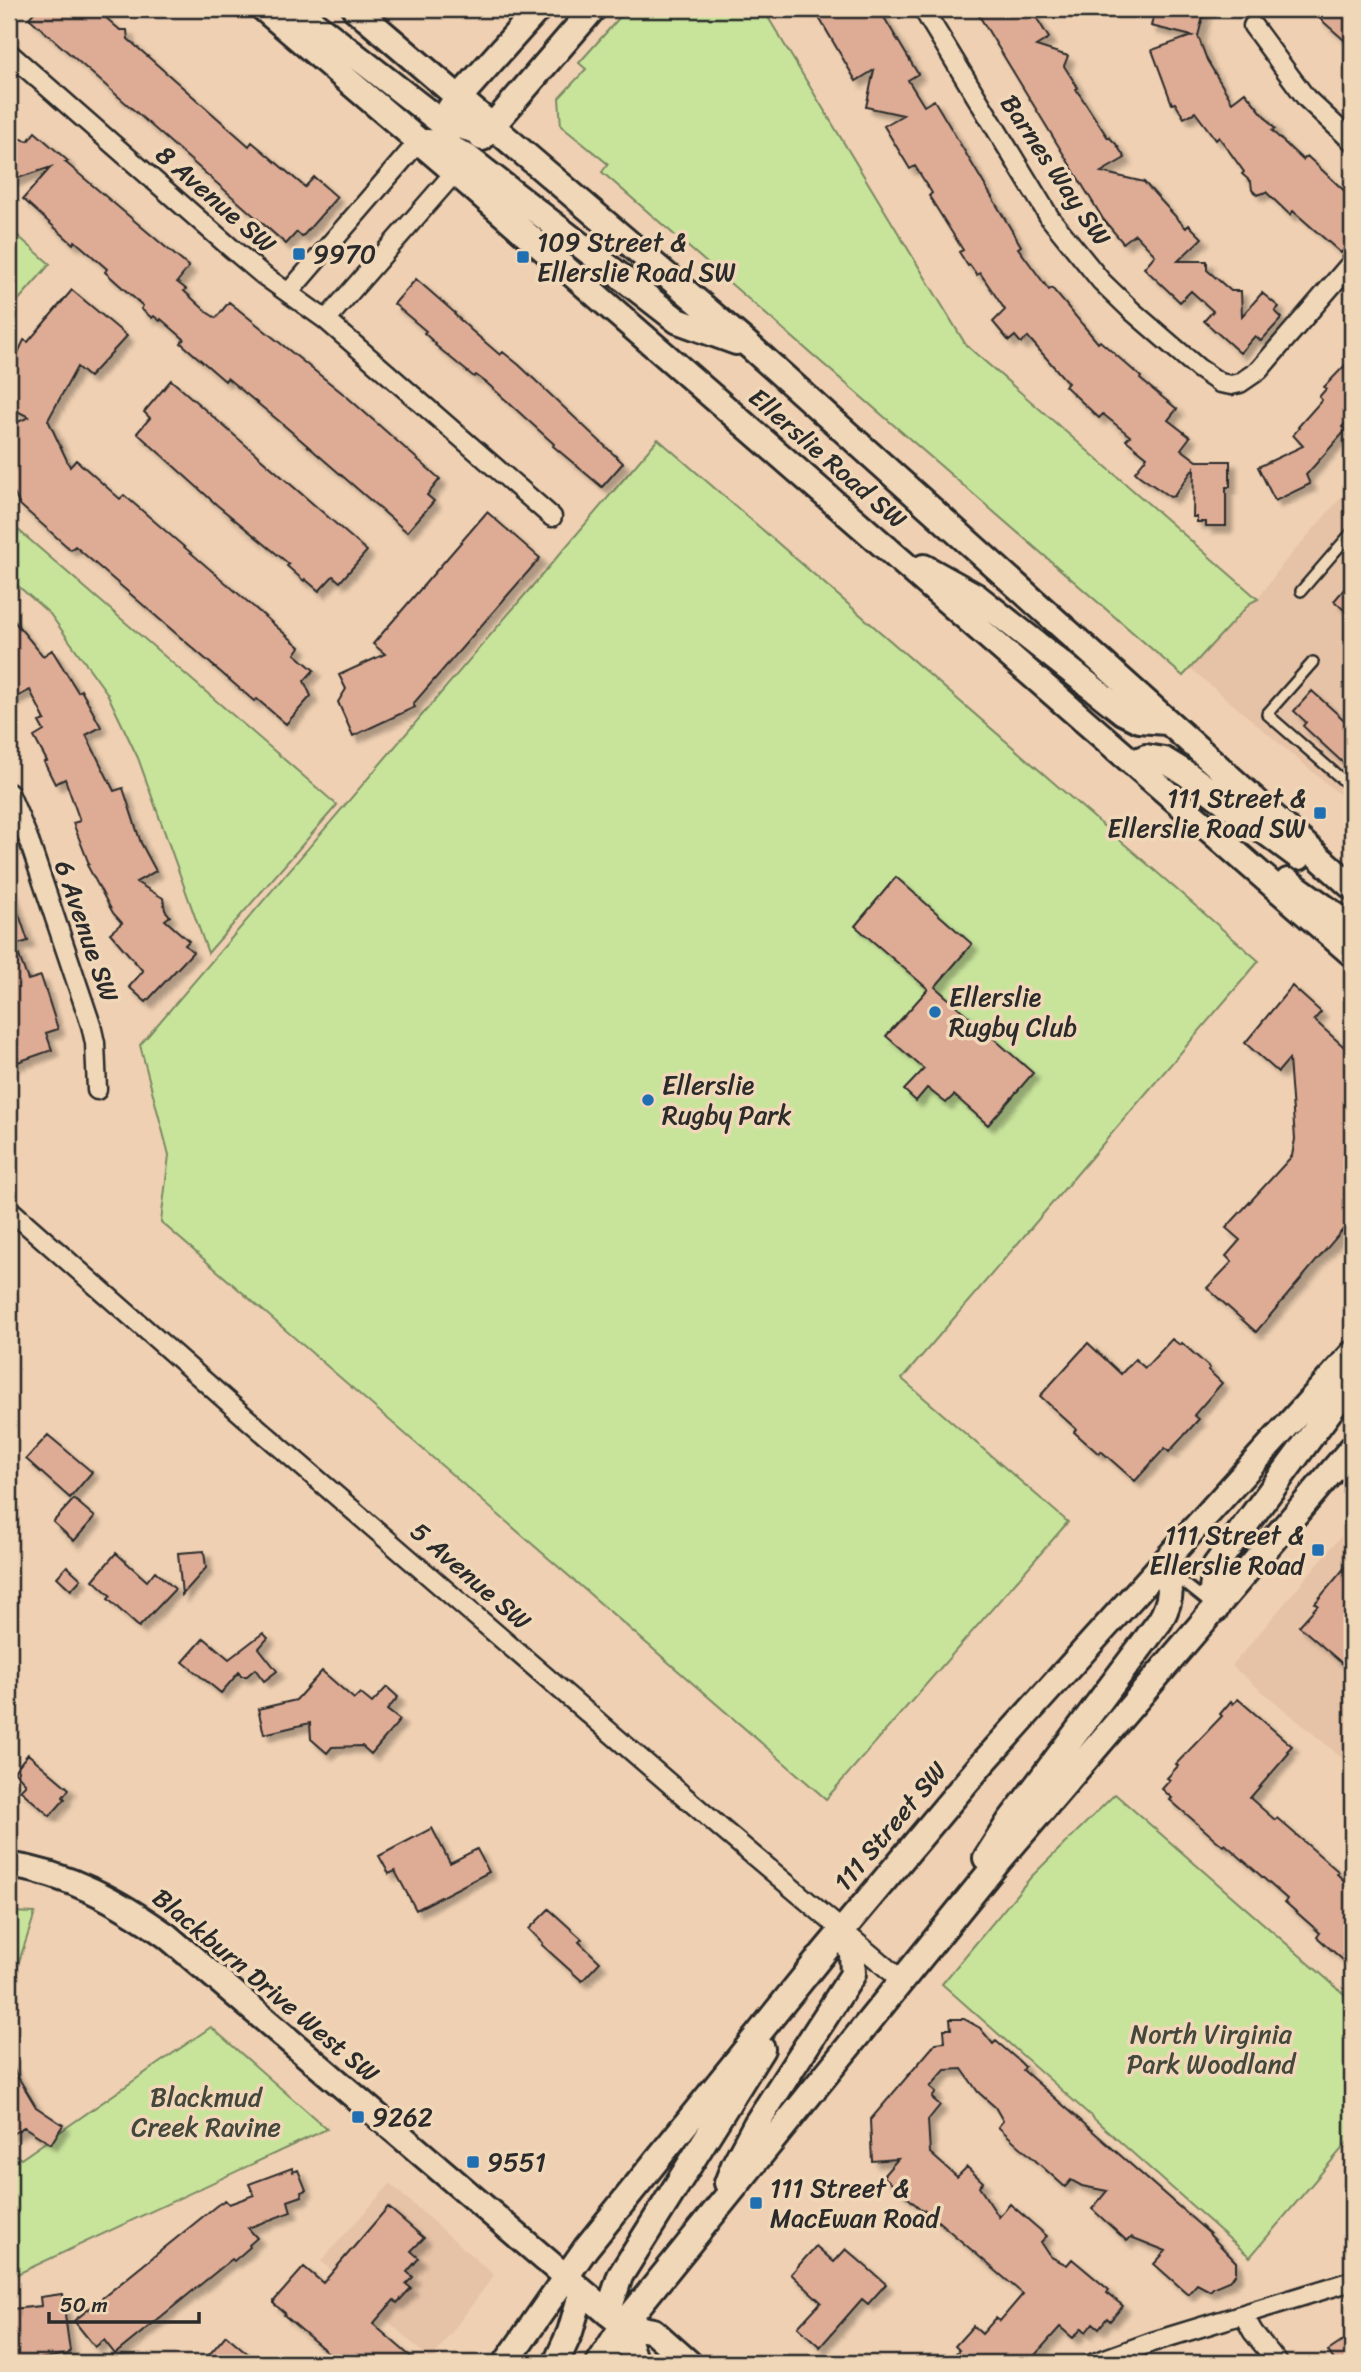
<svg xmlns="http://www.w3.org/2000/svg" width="1361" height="2372" viewBox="0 0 1361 2372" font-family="Sriracha,sans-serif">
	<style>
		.built { fill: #e6c2a6 }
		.green { fill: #c8e49b; stroke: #7a8863; stroke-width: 2 }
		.building { fill: #deac95; stroke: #2b2b2b; stroke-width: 2; filter: url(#shadow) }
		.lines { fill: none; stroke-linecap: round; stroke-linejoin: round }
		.lane-casing { stroke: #2b2b2b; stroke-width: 14 }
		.street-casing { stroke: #2b2b2b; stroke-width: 23 }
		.secondary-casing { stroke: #2b2b2b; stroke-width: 30 }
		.lane { stroke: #f0d7b8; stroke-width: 9 }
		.street { stroke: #f0d7b8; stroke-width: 18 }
		.secondary { stroke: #f0d7b8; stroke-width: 24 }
		.poi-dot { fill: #1f6fb2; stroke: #f0d7b8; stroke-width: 2.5 }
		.labels { text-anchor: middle; stroke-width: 7; stroke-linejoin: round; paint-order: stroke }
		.street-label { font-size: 26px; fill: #2b2b2b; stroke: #f0d7b8 }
		.poi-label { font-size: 26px; fill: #2b2b2b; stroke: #f0d7b8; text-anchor: start }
		.park-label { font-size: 26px; fill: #43473c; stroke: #f0d7b8 }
	</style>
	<defs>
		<filter id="shadow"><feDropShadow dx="6" dy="6" stdDeviation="2" flood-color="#0004"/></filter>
	</defs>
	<rect width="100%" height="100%" fill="#efd0b2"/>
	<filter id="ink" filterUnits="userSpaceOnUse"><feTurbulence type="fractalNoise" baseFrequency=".0143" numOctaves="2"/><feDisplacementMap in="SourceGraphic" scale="14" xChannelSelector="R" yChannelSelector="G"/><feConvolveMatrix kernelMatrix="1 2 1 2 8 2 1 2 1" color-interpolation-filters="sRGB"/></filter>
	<g filter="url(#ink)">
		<path class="built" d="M1352 485V805L1190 668 1250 603 1258 599 1283 564Z
			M1352 1523V1764L1348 1763 1232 1666Z
			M390 2184 494 2275 431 2360 321 2261Z"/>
		<path class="green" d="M627 9H763L966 345 1258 599 1250 603 1183 676 602 172 608 164 561 126 559 98 586 69 579 63Z
			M9 228 50 264 9 311Z
			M658 439 1259 961 902 1379 1068 1522 826 1799 161 1222 169 1155 140 1045Z
			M9 522 337 805 208 953 138 758 107 693 50 614 9 578Z
			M1115 1794 1352 2001V2137L1250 2257 942 1984 1031 1877Z
			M9 1912 35 1913 9 1992Z
			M211 2027 327 2129 9 2278V2150L21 2159Z"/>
		<path class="building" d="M37 9H96L120 30H127L128 39 249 146 252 142 305 187 314 177 337 197 302 237 297 232 286 244 29 18Z
			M814 9H879L918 74 908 80 924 106 934 100 1021 246 1018 248 1049 290 1052 288 1098 343 1100 341 1141 377 1140 379 1177 409 1168 420 1190 437 1181 449 1197 461H1230V487H1226V526H1206V522H1197V517H1193L1194 468 1174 496 1170 497 1138 475 1135 472 1147 457 1126 440 1130 436 1103 414 1099 418 1065 386 1068 383 1028 337 1021 343 1015 336 1009 341 993 322 1005 310 980 273 977 275 970 265 968 266 959 252 963 250 929 196 932 193 915 166 910 169 884 126 903 115 866 107 874 70 856 81Z
			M975 9H1031L1049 38 1036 46 1068 56 1064 66 1078 88 1076 89 1108 138 1109 137 1116 144 1125 158 1101 172 1144 182 1186 228 1189 225 1202 238 1178 261H1207V270L1231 291H1241L1242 316 1262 293 1279 307 1275 311 1282 318 1261 341 1255 336 1240 353 1204 321 1213 311 1191 291 1180 302 1144 268 1155 255 1135 234 1123 243 1103 219Z
			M1155 9H1205L1198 36 1207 60 1232 102 1245 92 1275 129 1272 131 1303 160 1307 156 1352 198V240L1341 253 1293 211 1290 215 1266 192 1257 195 1252 190 1251 182 1242 174 1244 172 1219 137 1216 140 1195 112 1184 118 1175 103 1172 104 1152 50 1192 36 1151 26Z
			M1327 9H1352V47L1319 18Z
			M35 132 68 161 65 162 189 267 177 282 186 289 184 291 208 313 216 318 229 302 346 396 440 479 427 495 434 501 407 532 279 421 227 378 225 381 181 343 184 339 161 319 160 321 154 316 152 318 141 309 143 306 105 272 107 269 75 241 73 244 23 199 51 167 9 181V135L28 141Z
			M416 279 455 313 454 314 471 330 500 355 503 352 519 365 623 463 602 487 553 446 554 444 488 384 476 375 474 377 435 345 436 344 424 333 426 331 394 304Z
			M72 290 127 336 89 377 77 367 48 420 70 467 76 460 120 499 124 495 300 647 295 654 314 670 304 681 311 696 286 724 257 699 254 701 75 546 71 550 19 504 9 481V426L29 417 9 407V372L24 340 28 342Z
			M1352 358V415L1342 427 1346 430 1306 475 1310 484 1275 501 1258 467 1303 446 1293 435 1299 428 1298 427 1322 400 1319 397 1326 389 1324 387Z
			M171 380 367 551 340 582 333 576 319 591 305 579 304 581 287 566 289 564 217 505 137 433 150 418 144 412Z
			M487 512 540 558 413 704 415 707 353 736 338 702 346 689 339 675 385 654 373 644Z
			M1352 580V617L1334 601Z
			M9 615 43 656 52 650 78 692 81 690 101 727 86 735 114 791 123 788 141 843 156 871 136 882 163 898 165 910 170 916 165 920 189 941 185 945 193 952 146 1002 129 987 143 971 110 933 122 923 113 913 87 865 89 864 73 823 80 821 65 779 55 784 44 762 47 761 34 737 44 731 39 722 45 720 30 690 9 701Z
			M1312 691 1352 727V771L1303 726 1306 722 1294 711Z
			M896 877 972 944 935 987 1033 1073 988 1125 954 1095 946 1103 927 1088 916 1101 904 1090 924 1069 886 1036 928 989 855 926Z
			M9 891H11L28 941 15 945 28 980 41 976 58 1029 46 1033 52 1050 9 1065Z
			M1292 986 1321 1012 1314 1020 1352 1054V1219L1256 1332 1207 1288 1232 1262 1226 1256 1240 1240 1226 1228 1292 1156 1295 1139 1289 1059 1278 1072 1245 1043Z
			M1172 1339 1180 1345 1182 1343 1210 1368 1208 1370 1222 1383 1194 1415 1199 1419 1169 1452 1165 1448 1135 1481 1101 1451 1099 1454 1074 1432 1076 1429 1040 1396 1088 1343 1121 1374 1135 1359 1145 1368Z
			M48 1435 92 1472 70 1498 26 1459Z
			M74 1499 95 1517 74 1541 53 1522Z
			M204 1551 206 1568 182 1595 178 1553Z
			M116 1553 147 1581 155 1571 175 1589 139 1627 108 1599 111 1596 93 1580Z
			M1352 1559V1672L1299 1626 1318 1605 1315 1603Z
			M67 1566 81 1579 71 1590 57 1577Z
			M263 1633 268 1638 259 1648 277 1671 264 1681 255 1669 247 1676H241L239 1672 221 1693 183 1662 204 1638 229 1659Z
			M322 1671 354 1699 360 1693 372 1703 387 1687 398 1697 387 1710 400 1720 371 1754 362 1746 332 1747 327 1753 311 1739 310 1723 264 1734 258 1709 296 1700Z
			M1238 1699 1292 1746 1287 1751 1289 1753 1250 1798 1275 1820 1277 1818 1339 1872 1337 1874 1352 1888V1968L1317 1937 1320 1933 1285 1902 1287 1899 1225 1844 1223 1846 1170 1800 1172 1798 1162 1789 1170 1780 1167 1778 1178 1766 1176 1764 1222 1716 1220 1714 1231 1701 1233 1704Z
			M28 1754 69 1789 63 1797 65 1799 50 1816 20 1790 26 1784 14 1771Z
			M432 1828 450 1863 477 1849 489 1872 416 1910 395 1871 389 1874 379 1856Z
			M549 1909 582 1939 579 1942 600 1962 582 1981 542 1945 543 1943 529 1929Z
			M950 2019H964L980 2028 993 2044 996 2041 1018 2060 1025 2067 1023 2070 1210 2234V2235L1236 2262V2273L1231 2280 1214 2287 1210 2291 1197 2284 1188 2294 1154 2264 1166 2251 1131 2237 1127 2241 1092 2209 1107 2191 1082 2186 1071 2180 1065 2187 998 2127 1003 2121 995 2107 978 2092 962 2069 945 2070 930 2087 936 2092 932 2098 940 2105 928 2120 930 2153 957 2177 967 2167 983 2182 979 2187 999 2217 1010 2204 1047 2236 1041 2242 1051 2257 1067 2265 1072 2259 1109 2290 1107 2293 1123 2306 1110 2321 1107 2318 1099 2328 1093 2323 1086 2332 1082 2328 1073 2338 1060 2327 1028 2363H947L959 2350 955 2346 973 2326 982 2334 996 2318 1000 2321 1023 2294 925 2210 924 2212 883 2176 898 2159 872 2161 870 2120 936 2043 945 2042 944 2029H951Z
			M9 2062 36 2107 63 2125 51 2144 24 2127 9 2136Z
			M292 2168 293 2172 298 2170 306 2190 301 2192 302 2196 288 2201 291 2212 248 2228 257 2238 249 2245 250 2247 234 2261 232 2259 115 2354 104 2340 95 2347 74 2321 216 2206 225 2200 229 2204 254 2195 249 2184Z
			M388 2207 424 2238 411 2251 419 2258 407 2272 413 2277 406 2284 411 2288 397 2303 394 2300 373 2324 418 2363H340L284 2315 285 2313 274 2304V2301L304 2267 323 2283Z
			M816 2246 834 2262 846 2249 886 2284 868 2304 862 2299 820 2347 798 2327 821 2302 791 2274Z
			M62 2294 70 2351 68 2354 32 2360 31 2358 9 2359V2316L12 2315V2309L41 2306 40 2297Z
			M226 2335 259 2363H202Z
			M1352 2335V2360L1347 2363H1336L1328 2351Z"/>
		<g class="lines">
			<g class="lane-casing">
				<path id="lane" d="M1301 591 1352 532
					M1313 662 1267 714 1352 788
					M1174 1575 1209 1603"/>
			</g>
			<g class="street-casing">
				<path id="street" d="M923 9 1050 218 1101 281 1132 311 1198 368 1220 383 1231 385 1240 383 1259 370 1352 262
					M1253 26 1306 98 1352 141
					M9 53 231 248 263 275 326 320 552 517
					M289 292 419 141
					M326 320 455 172
					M9 793 28 838 91 1025 95 1043 97 1090
					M9 1209 244 1416 722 1829 901 1980
					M1244 2316 1253 2332 1278 2363
					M1094 2363 1152 2342 1352 2281"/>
			</g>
			<g class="secondary-casing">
				<path id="secondary" d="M264 9 455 172 1352 954
					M296 9 438 120 473 130 492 126
					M355 9 753 349 1352 887
					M450 108 538 9
					M482 138 593 9
					M426 142 442 143 467 157 678 321 736 342
					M924 567 976 596 1123 712 1139 720 1167 722
					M1134 762 1146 757 1164 760 1187 774 1299 857
					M1288 881 1352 927
					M1216 1609 1212 1590 1215 1566 1352 1381
					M986 1858 1009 1822 1160 1621C1171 1602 1174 1584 1163 1566
					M9 1865C69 1874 118 1901 167 1936L608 2313 623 2325 653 2331 689 2363
					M727 2183 734 2165 756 2124 853 1974 852 1953 842 1930
					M608 2313 620 2276 762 2049
					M623 2325 635 2363
					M506 2363 586 2248 825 1951 980 1766 1352 1354
					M556 2363 570 2332 582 2291
					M599 2363 623 2325 998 1862 1352 1448"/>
			</g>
			<use href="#lane" class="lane"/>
			<use href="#street" class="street"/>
			<use href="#secondary" class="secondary"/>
		</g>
	</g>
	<g class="poi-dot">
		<rect x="292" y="247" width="14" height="14" rx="3.5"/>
		<rect x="516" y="250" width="14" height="14" rx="3.5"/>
		<rect x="1313" y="806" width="14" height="14" rx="3.5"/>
		<circle cx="935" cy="1012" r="7"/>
		<circle cx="648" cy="1100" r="7"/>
		<rect x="1311" y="1543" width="14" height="14" rx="3.5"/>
		<rect x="351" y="2110" width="14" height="14" rx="3.5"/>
		<rect x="466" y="2155" width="14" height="14" rx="3.5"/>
		<rect x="749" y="2196" width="14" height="14" rx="3.5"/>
	</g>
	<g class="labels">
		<g class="street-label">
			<text transform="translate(1056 170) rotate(56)" y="9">Barnes Way SW</text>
			<text transform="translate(216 199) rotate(41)" y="9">8 Avenue SW</text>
			<text transform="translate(828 458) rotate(41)" y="9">Ellerslie Road SW</text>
			<text transform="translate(87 931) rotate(71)" y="9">6 Avenue SW</text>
			<text transform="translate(471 1576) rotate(41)" y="9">5 Avenue SW</text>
			<text transform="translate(890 1826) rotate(-50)" y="9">111 Street SW</text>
			<text transform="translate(266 1985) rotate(40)" y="9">Blackburn Drive West SW</text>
		</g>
		<g class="poi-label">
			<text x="537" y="251">109 Street &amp;<tspan x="537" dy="30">Ellerslie Road SW</tspan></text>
			<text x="313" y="263">9970</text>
			<text x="1306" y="807" text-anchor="end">111 Street &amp;<tspan x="1306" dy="30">Ellerslie Road SW</tspan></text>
			<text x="949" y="1006">Ellerslie<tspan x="949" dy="30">Rugby Club</tspan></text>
			<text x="662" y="1094">Ellerslie<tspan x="662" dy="30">Rugby Park</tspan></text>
			<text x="1304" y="1544" text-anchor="end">111 Street &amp;<tspan x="1304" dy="30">Ellerslie Road</tspan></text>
			<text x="372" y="2126">9262</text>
			<text x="487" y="2171">9551</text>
			<text x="770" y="2197">111 Street &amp;<tspan x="770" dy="30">MacEwan Road</tspan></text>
		</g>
		<g class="park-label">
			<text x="1211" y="2043">North Virginia<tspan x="1211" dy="30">Park Woodland</tspan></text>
			<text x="206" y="2106">Blackmud<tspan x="206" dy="30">Creek Ravine</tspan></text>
		</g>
	</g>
	<rect width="1361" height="2372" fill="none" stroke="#f0d7b8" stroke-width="35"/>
	<rect x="18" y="18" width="1326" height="2337" fill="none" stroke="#2b2b2b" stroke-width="2.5" filter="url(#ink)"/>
	<path d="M49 2312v10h150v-10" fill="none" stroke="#2b2b2b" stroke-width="3.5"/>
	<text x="60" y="2312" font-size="21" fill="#2b2b2b" stroke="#f0d7b8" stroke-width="5" paint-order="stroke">50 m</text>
</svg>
